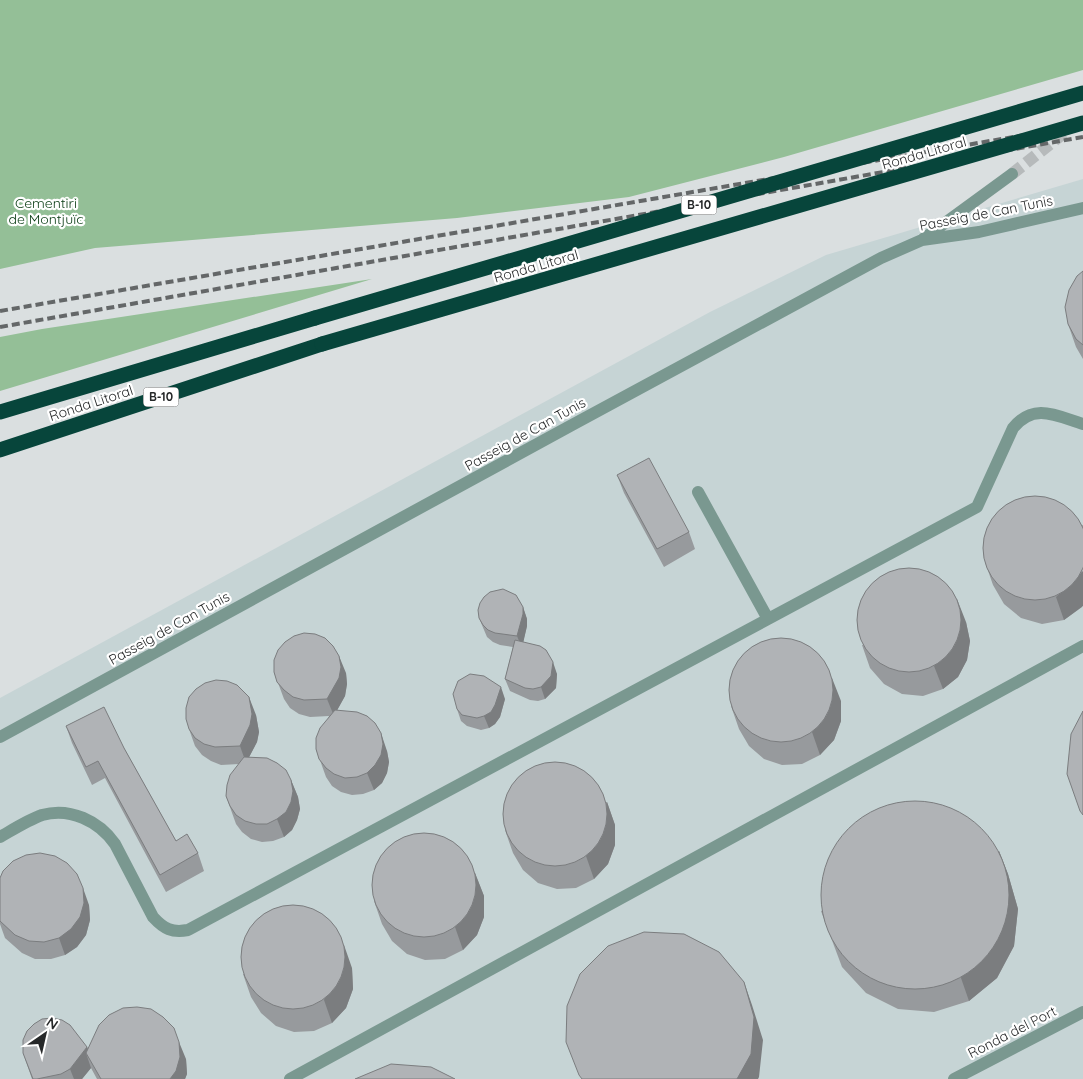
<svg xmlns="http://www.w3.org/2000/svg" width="1083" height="1079" viewBox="0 0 1083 1079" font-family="Quicksand,sans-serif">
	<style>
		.built { fill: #c6d4d5 }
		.green { fill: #94bf97 }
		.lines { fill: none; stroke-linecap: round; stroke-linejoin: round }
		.minor-tunnel { stroke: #b6babb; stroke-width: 12; stroke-dasharray: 12 6; stroke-linecap: butt }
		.minor { stroke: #7a9890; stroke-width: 12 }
		.highway { stroke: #07453b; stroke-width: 15 }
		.rail { stroke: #646768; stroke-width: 4; stroke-dasharray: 8 4; stroke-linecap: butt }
		.highway-bridge { stroke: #07453b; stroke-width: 15 }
		.wall { fill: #979a9d }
		.shaded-wall { fill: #7b7d7f }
		.building { fill: #b0b3b6; stroke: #7b7d7f }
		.labels { text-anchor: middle; stroke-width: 4.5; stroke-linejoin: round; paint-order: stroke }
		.shield { fill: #fff; stroke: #676869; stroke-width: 1 }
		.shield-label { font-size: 12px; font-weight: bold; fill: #262829 }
		.street-label { font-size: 14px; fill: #262829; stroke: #fff }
		.park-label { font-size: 14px; fill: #053910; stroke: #fff }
	</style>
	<rect width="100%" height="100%" fill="#dadfe0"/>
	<path class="built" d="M1083 179V1079H0V698L710 312 826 255Z"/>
	<path class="green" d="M0 0H1083V70L784 157 629 197 457 218 95 248 0 269Z
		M372 279 0 391V337L42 329Z"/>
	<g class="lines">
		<path class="minor-tunnel" d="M1012 174 1069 129"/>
		<path class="minor" d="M923 239 1012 174
			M698 492 768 619
			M0 737 572 425 881 258 922 240 979 232 1083 208
			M0 837C14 829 28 820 42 815 70 807 99 821 115 844L153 917C164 929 172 933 188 930L977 507 1013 428C1034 402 1057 416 1083 424
			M290 1079 1083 646
			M954 1079 1083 1012"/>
		<path class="highway" d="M0 412 315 318
			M0 450 322 344"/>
		<path class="rail" d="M0 311 1083 125
			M0 327 1083 137"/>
		<path class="highway-bridge" d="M315 318 1083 93
			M322 344 1083 123"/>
	</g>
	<path class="wall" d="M1083 271V359L1076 347 1068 324Z
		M617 475 689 532 695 549 664 567 624 493Z
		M1083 525 1082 607 1064 620 1042 624 1021 618 1004 604 993 585 985 562Z
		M523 607 527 619V626L523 642 557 674 556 688 545 699 538 701 530 700 510 691 505 679 513 647 500 645 493 642 487 637 479 618Z
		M966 622 970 641 967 660 958 677 943 689 923 696 902 694 884 684 870 668 862 645Z
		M274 672 346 673 347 684 345 696 337 710 387 751 389 762 387 773 382 783 374 790 363 794 352 795 341 792 332 786 326 777 316 749 329 716 310 717 299 714 290 708 284 699Z
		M505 699 500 717 495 724 489 728 481 730 467 726 461 721 457 709Z
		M841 701V721L834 740 820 755 802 764 782 765 764 759 749 746 739 729 731 706Z
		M256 715 259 732 257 742 249 757 291 780 298 797 300 809 297 820 292 830 284 837 273 841 262 842 251 839 242 832 236 824 226 796 239 764 221 765 211 761 202 755 195 746 189 729Z
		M66 726 124 748 176 841 198 853 204 871 166 892 105 778 92 785 72 743Z
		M607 802 615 825V845L608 864 594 879 576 888 557 889 538 883 523 870 513 853 505 830Z
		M999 851 1008 874 1018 909 1014 946 997 978 969 1001 934 1012 898 1009 866 993 842 967 821 911Z
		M475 873 484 896V917L477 935 463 950 445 959 425 960 407 954 392 941 382 924 374 901Z
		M0 878 89 905 90 920 86 935 77 947 65 955 51 959H35L22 953 5 938 0 924Z
		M352 968 353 989 346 1008 332 1023 314 1031 294 1032 276 1026 261 1013 251 997 243 974Z
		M87 1047 88 1048 186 1059 187 1074 185 1079H97L91 1068 82 1079H32L23 1053Z"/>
	<path class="shaded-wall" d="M1083 571V606L1064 620 1056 597Z
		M957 599 966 622 970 641 967 660 958 677 943 689 934 666Z
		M523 607 527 619V626L522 648 517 636Z
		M339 656 346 673 347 684 345 696 334 716 327 699Z
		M553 662 557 674 556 688 545 699 541 687Z
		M832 678 841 701V721L834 740 820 755 812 732Z
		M501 687 505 699 500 717 495 724 489 728 484 716Z
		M249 697 256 715 259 732 257 742 246 763 240 746Z
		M381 733 387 751 389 762 387 773 382 783 374 790 367 773Z
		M291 780 298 797 300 809 297 820 292 830 284 837 277 819Z
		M607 802 615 825V845L608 864 594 879 586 856Z
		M999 851 1008 874 1018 909 1014 946 997 978 969 1001 961 978Z
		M475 873 484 896V917L477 935 463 950 455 927Z
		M83 888 89 905 90 920 86 935 77 947 65 955 59 938Z
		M344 945 352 968 353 989 346 1008 332 1023 324 1000Z
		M744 982 752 1005 763 1040 759 1077 758 1079H737Z
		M179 1042 186 1059 187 1074 185 1079H170Z
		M87 1047 94 1065 86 1053 91 1068 82 1079H74L70 1069Z"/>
	<path class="building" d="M1083 271V345L1076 339 1068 324 1065 307 1069 290 1077 276Z
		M649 458 689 532 657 549 617 475Z
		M983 548a52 52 0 1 1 104 0a52 52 0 1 1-104 0Z
		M857 620a52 52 0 1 1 104 0a52 52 0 1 1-104 0Z
		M503 589 516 595 523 607V614L517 636 495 633 488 630 483 625 479 618 478 610 480 603 484 597 490 592Z
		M304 633 315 634 325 638 333 646 339 656 341 667 339 678 327 699 304 700 293 697 284 690 277 682 274 672V660L278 650 285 642 294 636Z
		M729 690a52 52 0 1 1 104 0a52 52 0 1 1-104 0Z
		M515 640 540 646 546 650 553 662 551 676 541 687 533 689 525 688 505 679Z
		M470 674 484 676 501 687 495 705 491 712 484 716 477 718 462 715 457 709 453 694 458 681Z
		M216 680 227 681 237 685 249 697 252 714 250 725 240 746 215 747 204 744 195 738 189 729 186 719V708L189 697 196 689 205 683Z
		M104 707 124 748 176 841 187 834 198 853 160 875 98 761 86 767 66 726Z
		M335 710 357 712 367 716 375 723 381 733 383 744 381 755 375 765 367 773 357 777 345 778 334 774 326 768 319 759 316 749V738L320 728Z
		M1083 711V815L1080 811 1067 774 1071 734Z
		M244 757 267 758 277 763 286 770 291 780 293 791 291 802 286 812 277 819 267 824H256L245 821 236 815 230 806 226 796 227 785 230 775Z
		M503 814a52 52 0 1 1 104 0a52 52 0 1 1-104 0Z
		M821 895a94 94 0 1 1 188 0a94 94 0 1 1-188 0Z
		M372 885a52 52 0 1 1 104 0a52 52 0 1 1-104 0Z
		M40 853 55 856 67 863 77 874 83 888 84 903 80 917 71 929 59 938 44 942 29 941 15 935 0 921V878L3 871 13 861 26 855Z
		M241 957a52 52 0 1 1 104 0a52 52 0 1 1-104 0Z
		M644 932 684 934 719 952 744 982 754 1017 751 1054 737 1079H582L579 1075 566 1042 567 1006 580 974 608 946Z
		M137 1007 151 1009 163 1017 174 1028 179 1042 180 1057 176 1071 170 1079H101L86 1053 99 1025 109 1015 123 1008Z
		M52 1018 62 1020 70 1025 87 1047 70 1069 61 1074 37 1079H33L23 1053V1040L27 1031 34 1024 42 1019Z
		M391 1064 431 1067 455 1079H355Z"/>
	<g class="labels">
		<g class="shield">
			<rect x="681.5" y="195.5" width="35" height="19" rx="4"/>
			<rect x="143.5" y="387.5" width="35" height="19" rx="4"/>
		</g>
		<g class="shield-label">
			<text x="699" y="209">B-10</text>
			<text x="161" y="401">B-10</text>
		</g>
		<g class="street-label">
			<text transform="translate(924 153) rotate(-16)" y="5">Ronda Litoral</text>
			<text transform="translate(986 213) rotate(-11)" y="5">Passeig de Can Tunis</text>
			<text transform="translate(536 266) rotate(-16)" y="5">Ronda Litoral</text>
			<text transform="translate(91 403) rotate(-18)" y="5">Ronda Litoral</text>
			<text transform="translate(525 434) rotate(-29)" y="5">Passeig de Can Tunis</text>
			<text transform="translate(169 628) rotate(-29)" y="5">Passeig de Can Tunis</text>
			<text transform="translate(1012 1032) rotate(-27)" y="5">Ronda del Port</text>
		</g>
		<g class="park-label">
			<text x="46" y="208">Cementiri<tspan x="46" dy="16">de Montjuïc</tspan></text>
		</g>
	</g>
	<g transform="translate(45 1034) rotate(34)" stroke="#ffffff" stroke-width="4" paint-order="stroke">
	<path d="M0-4L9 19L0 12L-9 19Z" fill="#262829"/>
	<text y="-8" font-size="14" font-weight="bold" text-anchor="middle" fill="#262829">N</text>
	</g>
</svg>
